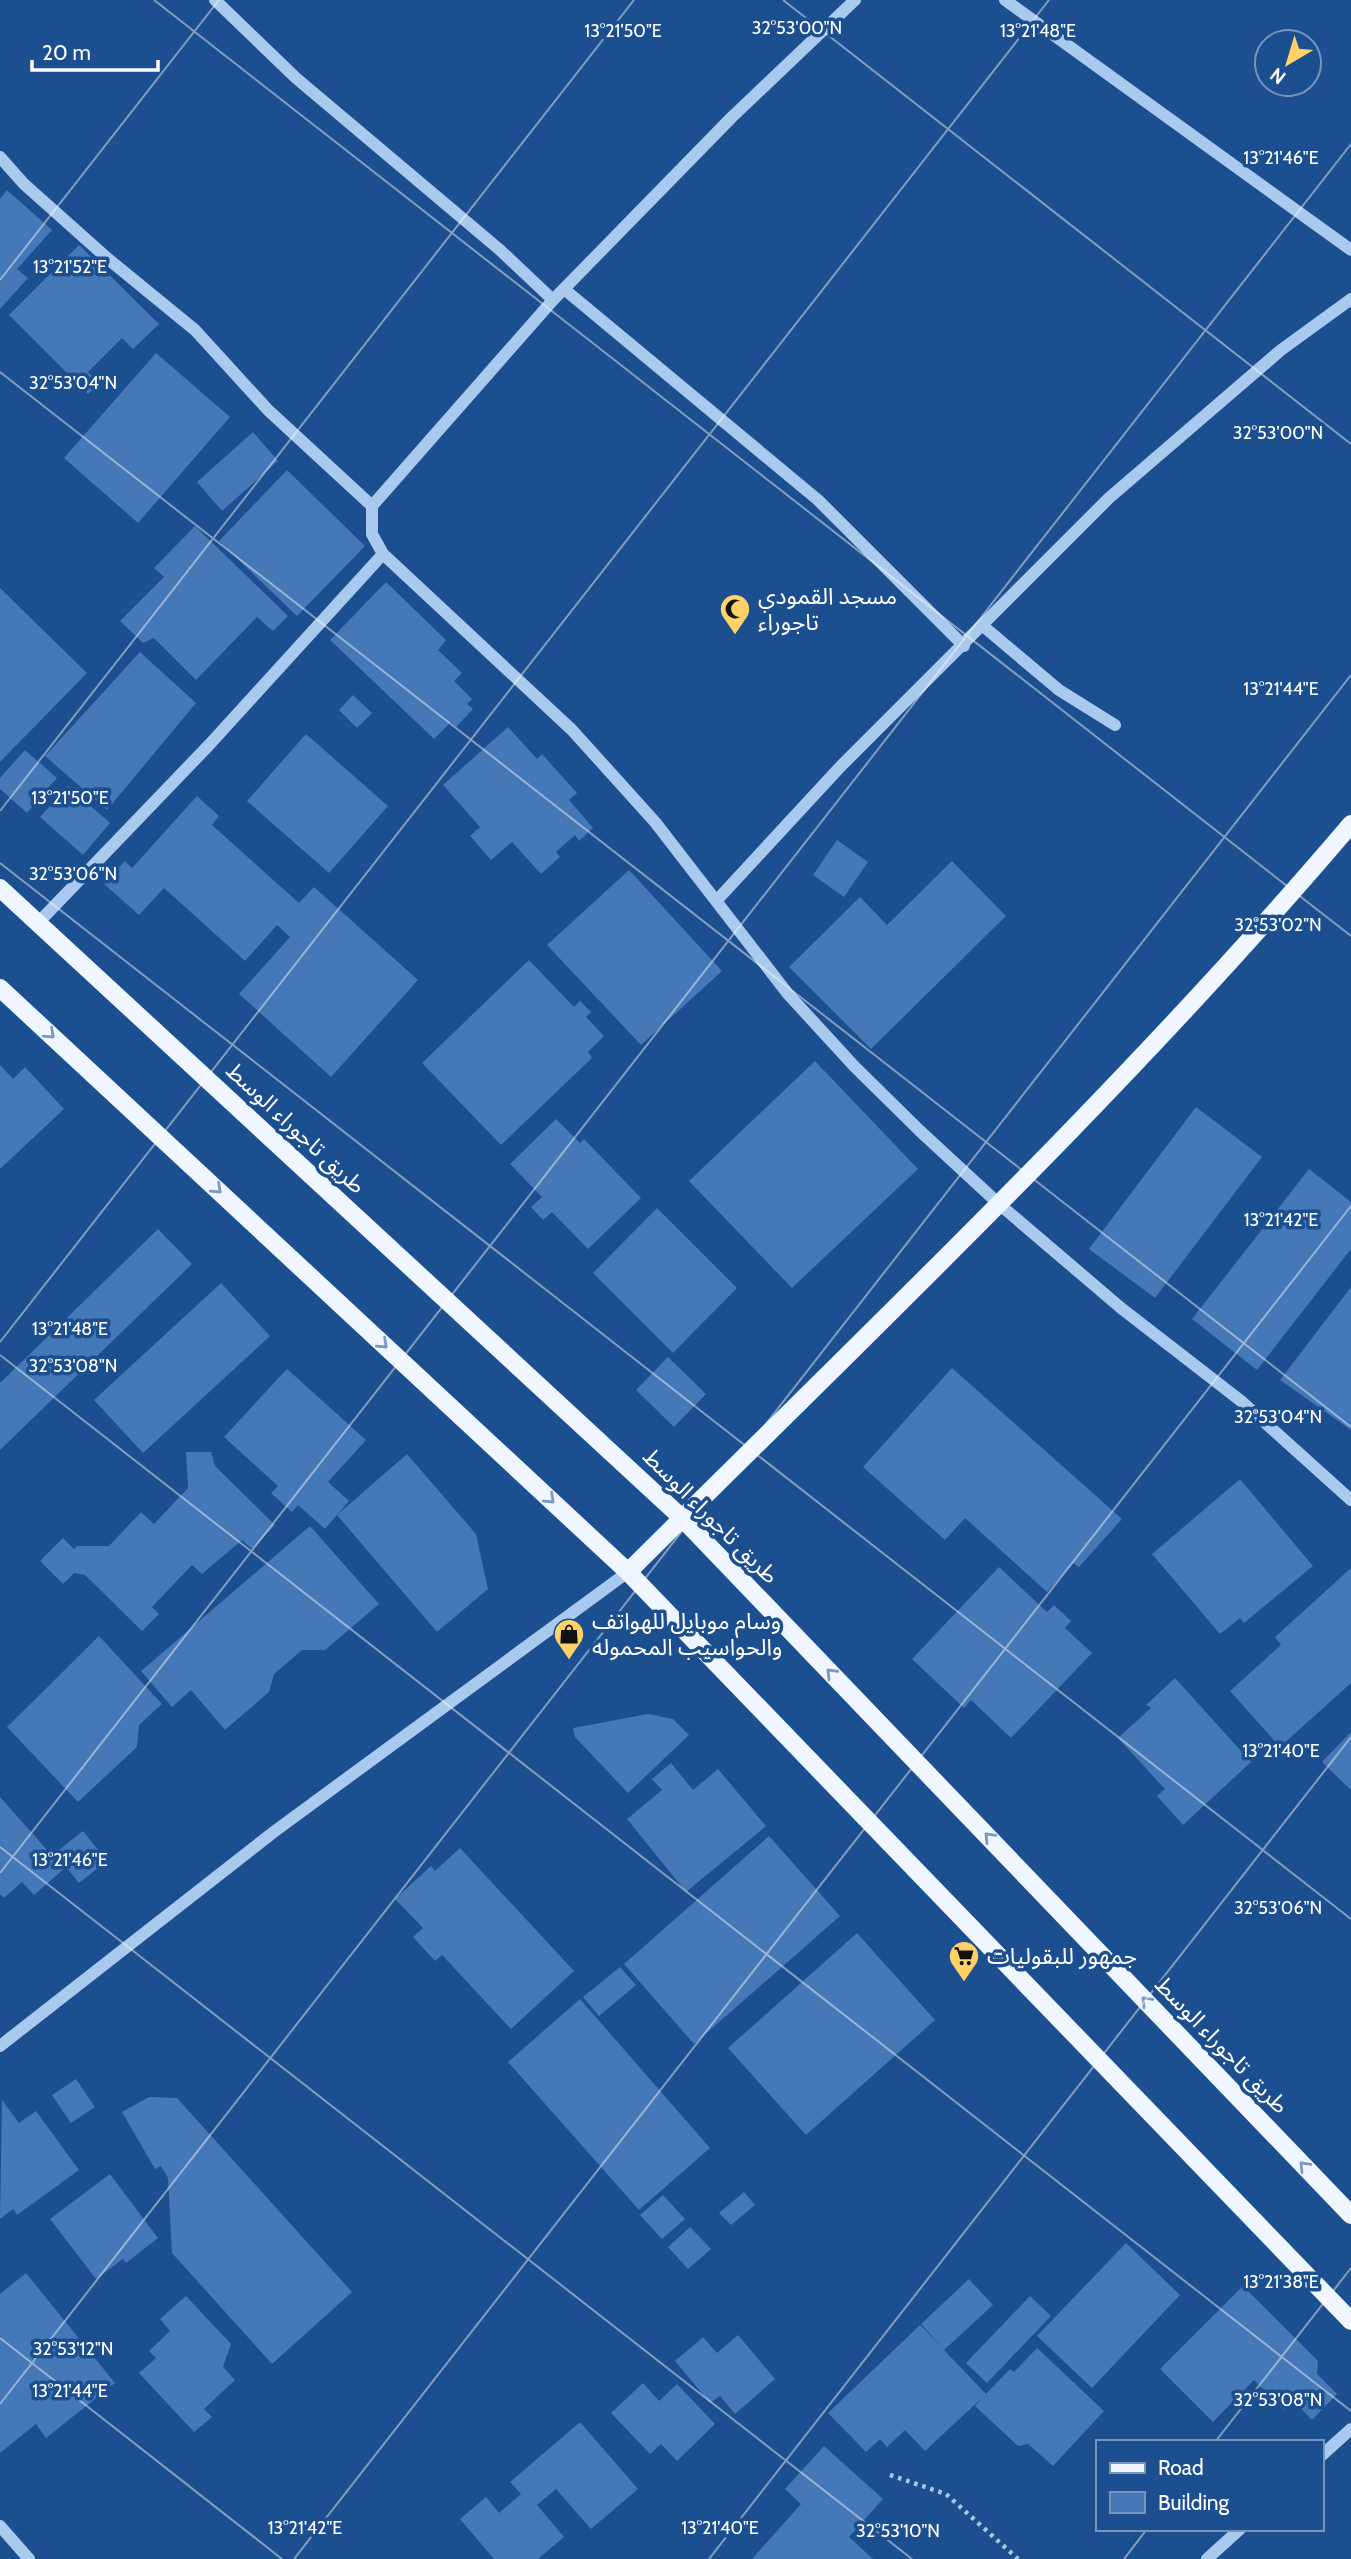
<svg xmlns="http://www.w3.org/2000/svg" width="1351" height="2559" viewBox="0 0 1351 2559" font-family="Cabin,'Noto Sans Arabic',sans-serif">
	<style>
		.building { fill: #4478b7 }
		.lines { fill: none; stroke-linecap: round; stroke-linejoin: round }
		.path { stroke: #a9c9ee; stroke-width: 4.5; stroke-dasharray: 3.5 5; stroke-linecap: butt }
		.minor { stroke: #a9c9ee; stroke-width: 12 }
		.major { stroke: #f0f6ff; stroke-width: 18 }
		.oneway { stroke: #7b9ac1 }
		.ticks { fill: none; stroke: #fff; stroke-width: 2; stroke-opacity: 0.45 }
		.labels { text-anchor: middle; stroke-width: 7; stroke-linejoin: round; paint-order: stroke }
		.poi-label { font-size: 23px; fill: #fff; stroke: #1b4f8f; text-anchor: start }
		.street-label { font-size: 23px; fill: #fff; stroke: #1b4f8f }
		.ticks-label { font-size: 18px; text-anchor: middle; fill: #fff; stroke: #1b4f8f; stroke-width: 7; stroke-linejoin: round; paint-order: stroke }
	</style>
	<rect width="100%" height="100%" fill="#1b4f8f"/>
	<path class="building" d="M7 190 52 230 17 269 28 278 0 309V199Z
		M79 245 159 324 133 349 122 338 88 372 99 383 88 394 9 315Z
		M156 353 230 417 138 523 64 458Z
		M253 432 278 461 222 511 197 482Z
		M287 470 365 546 297 616 219 541Z
		M195 526 288 616 273 631 257 617 196 680 154 638 143 643 120 621 164 577 154 568Z
		M386 582 446 640 438 650 462 673 454 681 472 699 467 704 473 709 456 727 451 722 434 739 330 640Z
		M0 588 87 673 0 762Z
		M140 652 196 703 107 810 45 756Z
		M353 695 372 713 357 728 339 710Z
		M508 727 537 759 542 754 577 793 569 800 593 828 579 841 575 835 556 852 560 857 541 874 512 842 491 860 470 836 480 827 443 785Z
		M306 734 388 806 329 873 247 801Z
		M25 750 57 778 27 813 0 789V778Z
		M68 786 110 823 83 855 40 817Z
		M197 796 219 816 212 825 299 903 314 887 418 980 331 1077 239 994 290 937 277 925 245 961 164 888 139 915 104 884 125 861 132 868Z
		M837 840 868 862 844 897 813 875Z
		M952 861 1006 916 871 1049 789 967 860 897 887 925Z
		M629 870 722 971 641 1045 547 945Z
		M529 960 574 1007 580 1001 591 1012 586 1017 604 1036 588 1052 592 1058 501 1145 422 1063Z
		M815 1061 918 1169 792 1288 689 1181Z
		M0 1065 13 1079 25 1067 64 1109 0 1169Z
		M1196 1107 1262 1157 1155 1298 1089 1249Z
		M556 1119 580 1143 584 1139 641 1198 588 1249 552 1212 543 1220 531 1207 542 1197 510 1164Z
		M1309 1169 1351 1202V1249L1257 1370 1192 1319Z
		M657 1208 737 1288 673 1353 593 1273Z
		M158 1229 192 1264 0 1450V1383Z
		M221 1283 270 1336 143 1453 94 1400Z
		M1351 1287V1430L1280 1380Z
		M668 1357 706 1394 674 1427 636 1390Z
		M952 1368 1122 1519 1079 1567 1073 1563 1047 1592 965 1518 945 1540 863 1467Z
		M287 1369 366 1440 328 1482 349 1501 325 1529 298 1505 292 1512 271 1493 278 1486 224 1437Z
		M186 1452H211L215 1466 275 1525 252 1549 242 1540 202 1574 192 1565 152 1607 159 1614 142 1631 85 1575 74 1573 63 1584 40 1561 63 1538 74 1549 77 1546H109L141 1512 154 1524 188 1488Z
		M407 1454 476 1534 488 1589 437 1632 337 1515Z
		M1240 1479 1313 1566 1244 1623 1240 1618 1220 1634 1152 1554Z
		M310 1526 379 1604 325 1650H302L274 1674 269 1692 225 1730 191 1690 172 1707 141 1671Z
		M999 1567 1047 1612 1054 1605 1071 1621 1065 1628 1092 1653 1011 1738 971 1700 964 1708 912 1659Z
		M1351 1568V1683L1280 1747 1230 1691 1281 1645 1275 1637Z
		M99 1636 162 1704 139 1725 137 1747 78 1802 7 1727Z
		M1175 1678 1251 1762 1183 1825 1157 1796 1165 1789 1118 1738 1151 1708 1146 1705Z
		M648 1714 673 1719 689 1735 628 1793 575 1737 573 1728Z
		M1351 1732V1790L1322 1762Z
		M671 1763 693 1790 718 1769 766 1826 686 1892 627 1819 662 1790 652 1779Z
		M0 1797 64 1869 34 1895 22 1882 4 1898 0 1894Z
		M83 1831 107 1861 79 1883 55 1853Z
		M769 1836 840 1916 694 2044 624 1964Z
		M460 1848 574 1971 511 2029 442 1955 435 1961 413 1937 423 1928 395 1899 431 1866 435 1871Z
		M857 1933 935 2020 806 2135 728 2048Z
		M620 1967 636 1985 599 2016 583 1997Z
		M580 1999 710 2148 639 2210 508 2062Z
		M76 2079 95 2107 71 2123 52 2095Z
		M149 2097 177 2098 352 2292 272 2364 172 2253 168 2178 161 2166 155 2169 122 2112Z
		M2 2100 19 2123 36 2111 79 2170 17 2215 13 2209 0 2219Z
		M110 2174 158 2238 126 2263 123 2259 96 2279 50 2219Z
		M744 2192 755 2205 731 2225 719 2213Z
		M663 2195 685 2219 662 2239 640 2215Z
		M690 2227 711 2249 688 2269 668 2247Z
		M1126 2243 1180 2295 1092 2388 1037 2336Z
		M26 2273 115 2383 46 2438 36 2424 0 2453V2294Z
		M969 2279 993 2305 944 2350 986 2394 1010 2369 1014 2372 1037 2348 1104 2411 1053 2466 1028 2444 1018 2446 975 2406 982 2398 925 2451 905 2430 887 2447 880 2439 866 2452 828 2413 920 2325 941 2346 921 2324Z
		M1243 2286 1318 2361 1317 2374 1337 2394 1312 2420 1294 2401 1284 2410 1254 2380 1213 2422 1160 2369Z
		M186 2296 231 2344 223 2367 235 2380 204 2409 212 2417 194 2432 139 2373 156 2358 149 2351 170 2331 160 2319Z
		M1030 2296 1051 2316 987 2383 966 2363Z
		M738 2335 775 2379 735 2414 720 2396 710 2403 675 2361 703 2337 717 2353Z
		M643 2383 659 2401 677 2384 715 2424 677 2461 661 2444 650 2454 611 2413Z
		M580 2422 638 2489 591 2529 556 2489 537 2505 564 2537 538 2559H494L460 2519 486 2497 499 2513 521 2494 510 2482Z
		M824 2446 883 2499 849 2537 873 2559H752L801 2504 785 2489Z"/>
	<g class="lines">
		<path class="path" d="M890 2475 946 2494 1018 2559"/>
		<path class="minor" d="M215 0 296 78 500 250 553 300
			M855 0 732 117 553 300 372 506V534L383 554 572 730 655 822 788 994 854 1066 920 1131 999 1204 1121 1308 1241 1401 1351 1500
			M1005 0 1351 250
			M0 157 24 184 107 258 195 330 268 410 372 506
			M564 289 818 500 964 646
			M983 626 1059 690 1115 725
			M718 899 841 766 1109 498 1281 350 1351 299
			M38 923 209 745 383 554
			M0 2046 275 1831 628 1572
			M1321 2456 1351 2429
			M0 2526 29 2559
			M1207 2559 1240 2529"/>
		<path class="major" d="M0 888 682 1518 1351 2215
			M0 988 628 1572 1351 2321
			M628 1572C874 1327 1126 1089 1351 824"/>
	</g>
	<defs><path id="oneway-chevron" d="M-2-3.5L2.5 0L-2 3.5" fill="none" stroke-width="1.6" stroke-linecap="round" stroke-linejoin="round" transform="scale(1.75)"/></defs>
	<g class="oneway">
		<use href="#oneway-chevron" transform="translate(50 1034) rotate(43)"/>
		<use href="#oneway-chevron" transform="translate(217 1189) rotate(43)"/>
		<use href="#oneway-chevron" transform="translate(383 1344) rotate(43)"/>
		<use href="#oneway-chevron" transform="translate(550 1499) rotate(43)"/>
		<use href="#oneway-chevron" transform="translate(831 1673) rotate(-134)"/>
		<use href="#oneway-chevron" transform="translate(989 1837) rotate(-134)"/>
		<use href="#oneway-chevron" transform="translate(1146 2001) rotate(-134)"/>
		<use href="#oneway-chevron" transform="translate(1304 2166) rotate(-134)"/>
	</g>
	<path class="ticks" d="M154 0 1351 936M783 0 1351 444M0 280 219 0M0 372 1351 1427M0 811 634 0M0 863 1351 1919M0 1342 1049 0M0 1355 1351 2411M0 1847 912 2559M0 1873 1351 144M0 2338 282 2559M0 2404 1351 675M1215 2442 1351 2268M294 2559 1351 1206M709 2559 1351 1737M1124 2559 1147 2529"/>
	<defs>
		<g id="mosque-pin" transform="scale(1.575)"><path d="M0 17L-7.5 6A9.5 9.5 0 1 1 7.5 6Z" fill="#ffd166" stroke="#1b4f8f"/><path d="M3.5-4.9A6 6 0 1 0 3.5 4.9A5 5 0 1 1 3.5-4.9Z" fill="#111"/></g>
		<g id="shop-pin" transform="scale(1.575)"><path d="M0 17L-7.5 6A9.5 9.5 0 1 1 7.5 6Z" fill="#ffd166" stroke="#1b4f8f"/><path d="M-5-2.5h2.3a2.7 3.5 0 0 1 5.4 0H5L5.5 6h-11ZM-1.5-2.5h3a1.5 2.3 0 0 0-3 0Z" fill="#111"/></g>
		<g id="supermarket-pin" transform="scale(1.575)"><path d="M0 17L-7.5 6A9.5 9.5 0 1 1 7.5 6Z" fill="#ffd166" stroke="#1b4f8f"/><path d="M-6-5.5h2.5l.6 2H6L4.5 2H-2.5L-4.4-4H-6ZM-1.5 3.2a1.3 1.3 0 1 0 .1 0ZM3 3.2a1.3 1.3 0 1 0 .1 0Z" fill="#111"/></g>
	</defs>
	<g fill-rule="evenodd">
		<use href="#mosque-pin" x="735" y="609"/>
		<use href="#shop-pin" x="569" y="1634"/>
		<use href="#supermarket-pin" x="964" y="1956"/>
	</g>
	<g class="labels">
		<g class="poi-label">
			<text x="758" y="604">مسجد القمودي<tspan x="758" dy="26">تاجوراء</tspan></text>
			<text x="592" y="1629">وسام موبايل للهواتف<tspan x="592" dy="26">والحواسيب المحموله</tspan></text>
			<text x="987" y="1964">جمهور للبقوليات</text>
		</g>
		<g class="street-label">
			<text transform="translate(296 1128) rotate(43)" y="8">طريق تاجوراء الوسط</text>
			<text transform="translate(711 1516) rotate(45)" y="8">طريق تاجوراء الوسط</text>
			<text transform="translate(1222 2045) rotate(46)" y="8">طريق تاجوراء الوسط</text>
		</g>
	</g>
	<g class="ticks-label">
		<text x="797" y="34">32°53'00"N</text>
		<text x="623" y="37">13°21'50"E</text>
		<text x="1038" y="37">13°21'48"E</text>
		<text x="1281" y="164">13°21'46"E</text>
		<text x="70" y="273">13°21'52"E</text>
		<text x="73" y="389">32°53'04"N</text>
		<text x="1278" y="439">32°53'00"N</text>
		<text x="1281" y="695">13°21'44"E</text>
		<text x="70" y="804">13°21'50"E</text>
		<text x="73" y="880">32°53'06"N</text>
		<text x="1278" y="931">32°53'02"N</text>
		<text x="1281" y="1226">13°21'42"E</text>
		<text x="70" y="1335">13°21'48"E</text>
		<text x="73" y="1372">32°53'08"N</text>
		<text x="1278" y="1423">32°53'04"N</text>
		<text x="1281" y="1757">13°21'40"E</text>
		<text x="70" y="1866">13°21'46"E</text>
		<text x="1278" y="1914">32°53'06"N</text>
		<text x="1281" y="2288">13°21'38"E</text>
		<text x="73" y="2355">32°53'12"N</text>
		<text x="70" y="2397">13°21'44"E</text>
		<text x="1278" y="2406">32°53'08"N</text>
		<text x="305" y="2534">13°21'42"E</text>
		<text x="720" y="2534">13°21'40"E</text>
		<text x="898" y="2537">32°53'10"N</text>
	</g>
	<rect x="1096" y="2440" width="228" height="91" fill="#1b4f8f" stroke="#7695bc" stroke-width="2"/>
	<rect x="1110" y="2463" width="35" height="10" fill="#f0f6ff" stroke="#7695bc" stroke-width="2"/>
	<text x="1158" y="2475" font-size="21" fill="#ffffff">Road</text>
	<rect x="1110" y="2492" width="35" height="21" fill="#4478b7" stroke="#7695bc" stroke-width="2"/>
	<text x="1158" y="2510" font-size="21" fill="#ffffff">Building</text>
	<g transform="translate(1288 63) rotate(218)"><circle r="33" fill="#1b4f8f" stroke="#7695bc" stroke-width="2"/>
	<path d="M0-5L12 26L0 18L-12 26Z" fill="#ffd166"/>
	<text y="-10" font-size="19" font-weight="bold" text-anchor="middle" fill="#ffffff">N</text>
	</g>
	<path d="M32 60v10h126v-10" fill="none" stroke="#ffffff" stroke-width="3.5"/>
	<text x="42" y="60" font-size="21" fill="#ffffff" stroke="#1b4f8f" stroke-width="5" paint-order="stroke">20 m</text>
</svg>
